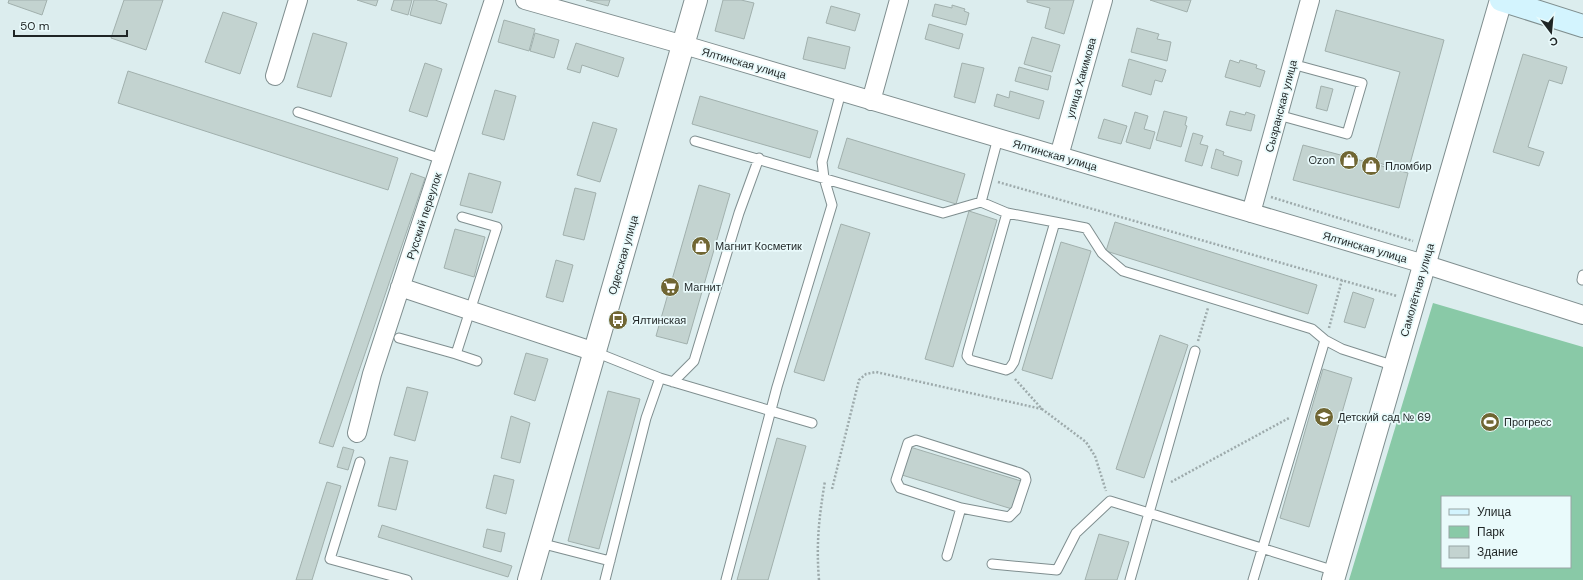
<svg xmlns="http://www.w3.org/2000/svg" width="1583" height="580" viewBox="0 0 1583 580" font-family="'DM Sans',sans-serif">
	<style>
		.green { fill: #89c9a7; fill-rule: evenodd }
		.building { fill: #c3d3d0; stroke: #a1b0ad }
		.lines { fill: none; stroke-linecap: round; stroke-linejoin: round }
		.service-casing { stroke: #7f8e8f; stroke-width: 11 }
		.minor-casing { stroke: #7f8e8f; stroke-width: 20 }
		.tertiary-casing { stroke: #7f8e8f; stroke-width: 24 }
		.secondary-casing { stroke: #7f8e8f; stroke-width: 24 }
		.path { stroke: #9daaab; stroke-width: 2.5; stroke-dasharray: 2 2; stroke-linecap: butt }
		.service { stroke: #fff; stroke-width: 9 }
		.minor { stroke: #fff; stroke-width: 18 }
		.tertiary { stroke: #fff; stroke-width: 22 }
		.secondary { stroke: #d3f4fe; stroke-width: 22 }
		.labels { text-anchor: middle; stroke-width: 3.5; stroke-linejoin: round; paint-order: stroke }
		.street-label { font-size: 11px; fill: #1f2525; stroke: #e9fafb }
		.poi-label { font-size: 11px; fill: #1f2525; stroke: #e9fafb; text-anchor: start }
	</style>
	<rect width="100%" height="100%" fill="#dcedee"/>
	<path class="green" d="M1433 303 1583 347V580H1349ZM1442 497H1570V567H1442Z"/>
	<path class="building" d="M9 0H47L42 15 8 3Z
		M124 0H163L146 50 111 38Z
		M357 0H378L376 6Z
		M394 0H412L408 15 391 10Z
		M414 0H435L447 4 441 24 410 15Z
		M586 0H610L608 6Z
		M723 0H741L754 3 744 39 715 31Z
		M1027 0H1074L1064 34 1045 28 1050 8 1027 2Z
		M1150 0H1191L1187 12Z
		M935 4 952 8V5L965 9 964 11 969 13 966 25 932 16Z
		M831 6 860 14 855 31 826 23Z
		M1336 10 1444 40 1408 171 1375 162 1400 72 1325 51Z
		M223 12 257 23 240 74 205 62Z
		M504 20 535 29 529 51 498 42Z
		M929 24 963 34 959 49 925 39Z
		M1137 28 1159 34 1157 39 1171 42 1167 61 1131 52Z
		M313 33 347 43 331 97 297 87Z
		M535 33 559 40 554 58 530 51Z
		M808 37 850 47 845 69 803 59Z
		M1032 37 1060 45 1052 72 1024 64Z
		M576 43 624 58 618 77 582 65 580 73 567 69Z
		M1523 54 1567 67 1562 84 1549 80 1528 147 1544 152 1539 166 1493 152Z
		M1129 59 1166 70 1162 82 1155 80 1151 95 1122 86Z
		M1230 60 1239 63 1240 60 1257 65 1256 68 1265 71 1260 87 1225 77Z
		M425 63 442 69 427 117 409 111Z
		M962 63 984 68 975 103 954 97Z
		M1019 67 1051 76 1048 90 1015 81Z
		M128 71 398 158 388 190 118 103Z
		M1321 86 1333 89 1327 111 1316 108Z
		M495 90 516 96 504 140 482 134Z
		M1010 91 1044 101 1039 119 994 106 997 94 1009 98Z
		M700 96 818 131 810 158 692 124Z
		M1164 111 1187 117 1185 125 1187 126 1181 147 1156 140Z
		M1230 111 1245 115 1246 112 1255 115 1251 131 1226 125Z
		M1135 112 1148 116 1144 129 1155 132 1150 149 1126 142Z
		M1104 119 1127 126 1121 144 1098 138Z
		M593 122 617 129 600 182 577 175Z
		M1193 133 1203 136 1200 144 1208 146 1202 166 1185 161Z
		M847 138 965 174 956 204 838 168Z
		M1303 145 1408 173 1399 208 1293 180Z
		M1216 149 1224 152 1223 155 1242 161 1238 176 1211 168Z
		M411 173 425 178 333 447 319 443Z
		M469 173 501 182 492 213 460 205Z
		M699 185 730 194 687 344 656 336Z
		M575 188 596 193 584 240 563 235Z
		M969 211 997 220 953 367 925 359Z
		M1115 222 1317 285 1308 314 1106 251Z
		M841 224 870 233 824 381 794 372Z
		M455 229 485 237 474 277 444 268Z
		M1061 242 1091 251 1052 379 1022 370Z
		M556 260 573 265 563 302 546 297Z
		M1353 292 1374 299 1365 328 1344 322Z
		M1160 335 1188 345 1144 478 1116 469Z
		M526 353 548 359 535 401 514 394Z
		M1323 369 1352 378 1309 527 1280 518Z
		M407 387 428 392 415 441 394 435Z
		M608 391 640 399 599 549 568 541Z
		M511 416 530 423 520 463 501 458Z
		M777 438 806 446 768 580H737Z
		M343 447 354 450 348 470 337 467Z
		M910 447 1021 481 1012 509 902 475Z
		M390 457 408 461 396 510 378 506Z
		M494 475 514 480 506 514 486 508Z
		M327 482 341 486 312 580H296Z
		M382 525 512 566 508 577 378 537Z
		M487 529 505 533 501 552 483 547Z
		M1099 534 1129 542 1117 580H1085Z"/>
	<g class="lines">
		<g class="service-casing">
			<path id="service" d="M298 112 442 159
				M1278 115 1347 134 1362 83 1292 64
				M695 141 943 213 981 202 1007 213
				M981 202 998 138
				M1055 222 1007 213 968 351 967 356 970 360 1006 370 1010 368 1014 362 1055 222 1086 228 1102 253 1123 271 1312 329 1325 340
				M1582 280 1583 275
				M399 338 456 354 497 227 462 217
				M595 352 660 378 812 423
				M456 354 477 361
				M673 382 694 361 739 213 759 158
				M360 462 330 559 407 580
				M540 543 610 561
				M947 556 961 508 900 488 896 480 908 443 916 440 1020 473 1025 476 1026 480 1016 510 1009 517 961 508
				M992 564 1057 570 1076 533 1110 501 1149 513 1195 351
				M605 580 646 418 660 378
				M726 580 777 387 832 205 824 178 822 162 841 92
				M1130 580 1149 513 1335 571
				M1253 580 1325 340 1342 349 1395 366"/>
		</g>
		<g class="minor-casing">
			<path id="minor" d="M525 0 684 45 1424 264 1583 315
				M275 76 298 0
				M871 101 899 0
				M1059 156 1103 0
				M1251 213 1310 0
				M400 287 595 352
				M357 433 372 374 494 0"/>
		</g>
		<g class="tertiary-casing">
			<path id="tertiary" d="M529 580 696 0
				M1333 580 1501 0"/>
		</g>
		<g class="secondary-casing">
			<path id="secondary" d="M1501 0 1583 26"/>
		</g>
		<path class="path" d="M998 182 1397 296
			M1271 197 1413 241
			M1329 328 1342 280
			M1198 341 1208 308
			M1015 379 1042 409 1086 442 1095 456 1106 491
			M1171 482 1289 418
			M832 489 859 380 866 374 876 372 1042 409
			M819 580C816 544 819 517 825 481"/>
		<use href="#service" class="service"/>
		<use href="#minor" class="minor"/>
		<use href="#tertiary" class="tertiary"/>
		<use href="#secondary" class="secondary"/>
	</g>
	<defs>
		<g id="shop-disc" transform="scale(1)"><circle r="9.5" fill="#706633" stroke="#e9fafb"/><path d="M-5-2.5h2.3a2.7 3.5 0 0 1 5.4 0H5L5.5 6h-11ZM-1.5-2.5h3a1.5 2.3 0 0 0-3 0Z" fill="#fff"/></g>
		<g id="supermarket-disc" transform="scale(1)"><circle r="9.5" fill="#706633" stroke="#e9fafb"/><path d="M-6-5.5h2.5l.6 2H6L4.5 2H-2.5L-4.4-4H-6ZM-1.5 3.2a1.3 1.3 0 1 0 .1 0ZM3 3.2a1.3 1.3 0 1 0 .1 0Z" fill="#fff"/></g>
		<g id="bus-disc" transform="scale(1)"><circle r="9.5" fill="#706633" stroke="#e9fafb"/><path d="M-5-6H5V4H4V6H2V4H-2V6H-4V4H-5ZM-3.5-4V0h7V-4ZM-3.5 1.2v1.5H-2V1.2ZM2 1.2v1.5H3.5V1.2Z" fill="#fff"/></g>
		<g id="school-disc" transform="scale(1)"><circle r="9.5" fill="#706633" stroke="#e9fafb"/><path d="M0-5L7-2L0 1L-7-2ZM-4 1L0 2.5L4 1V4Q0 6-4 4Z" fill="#fff"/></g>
		<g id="stadium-disc" transform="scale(1)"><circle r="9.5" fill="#706633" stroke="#e9fafb"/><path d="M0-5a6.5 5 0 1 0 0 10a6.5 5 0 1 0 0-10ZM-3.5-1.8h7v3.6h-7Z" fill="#fff"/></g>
	</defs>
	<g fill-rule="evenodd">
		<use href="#shop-disc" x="1349" y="160"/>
		<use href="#shop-disc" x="1371" y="166"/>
		<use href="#shop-disc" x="701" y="246"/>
		<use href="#supermarket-disc" x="670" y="287"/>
		<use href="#bus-disc" x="618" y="320"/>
		<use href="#school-disc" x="1324" y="417"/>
		<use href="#stadium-disc" x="1490" y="422"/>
	</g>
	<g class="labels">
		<g class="street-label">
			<text transform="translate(744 63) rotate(16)" y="4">Ялтинская улица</text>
			<text transform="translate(1081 78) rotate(-74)" y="4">улица Хакимова</text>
			<text transform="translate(1281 106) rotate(-75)" y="4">Сызранская улица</text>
			<text transform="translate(1055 155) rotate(16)" y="4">Ялтинская улица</text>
			<text transform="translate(424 216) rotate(-72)" y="4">Русский переулок</text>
			<text transform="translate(1365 247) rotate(16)" y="4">Ялтинская улица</text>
			<text transform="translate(623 255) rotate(-74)" y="4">Одесская улица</text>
			<text transform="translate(1417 290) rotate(-74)" y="4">Самолётная улица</text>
		</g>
		<g class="poi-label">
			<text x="1335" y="164" text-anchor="end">Ozon</text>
			<text x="1385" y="170">Пломбир</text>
			<text x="715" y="250">Магнит Косметик</text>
			<text x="684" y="291">Магнит</text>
			<text x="632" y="324">Ялтинская</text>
			<text x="1338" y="421">Детский сад № 69</text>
			<text x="1504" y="426">Прогресс</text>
		</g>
	</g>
	<rect x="1441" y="496" width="130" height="72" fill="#e9fafb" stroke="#98a5a5"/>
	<rect x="1449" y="509" width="20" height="6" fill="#d3f4fe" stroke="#98a5a5"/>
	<text x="1477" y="516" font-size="12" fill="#1f2525">Улица</text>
	<rect x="1449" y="526" width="20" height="12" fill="#89c9a7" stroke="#98a5a5"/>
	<text x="1477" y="536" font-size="12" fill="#1f2525">Парк</text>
	<rect x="1449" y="546" width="20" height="12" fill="#c3d3d0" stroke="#98a5a5"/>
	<text x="1477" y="556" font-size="12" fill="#1f2525">Здание</text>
	<g transform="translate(1551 32) rotate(164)" stroke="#e9fafb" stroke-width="3" paint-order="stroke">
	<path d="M0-3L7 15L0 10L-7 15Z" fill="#1f2525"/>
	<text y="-6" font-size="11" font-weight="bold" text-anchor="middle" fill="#1f2525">С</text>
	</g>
	<path d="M14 30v6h113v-6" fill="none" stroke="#1f2525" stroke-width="2"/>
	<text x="20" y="30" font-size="12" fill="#1f2525" stroke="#e9fafb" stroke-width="3" paint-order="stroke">50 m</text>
</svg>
